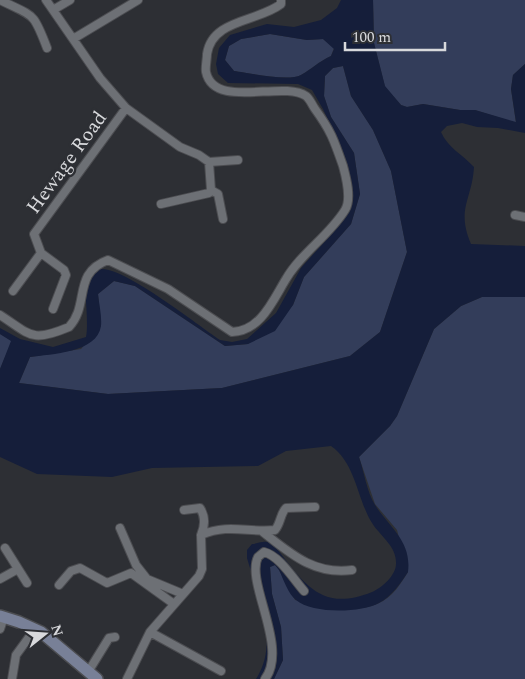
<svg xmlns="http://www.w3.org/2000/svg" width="525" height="679" viewBox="0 0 525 679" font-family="Spectral,serif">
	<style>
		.green { fill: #333d5a }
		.water { fill: #151e3a; fill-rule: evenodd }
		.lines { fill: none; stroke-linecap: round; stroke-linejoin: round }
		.street-casing { stroke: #4c4d51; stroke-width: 10 }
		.secondary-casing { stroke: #4c4d51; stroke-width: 14 }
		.street { stroke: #6d7075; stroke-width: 8 }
		.secondary { stroke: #788097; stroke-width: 11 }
		.labels { text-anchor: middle; stroke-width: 5; stroke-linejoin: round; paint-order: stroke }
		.street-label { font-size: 20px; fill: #d8d9dc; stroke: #2d2f34 }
	</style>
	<rect width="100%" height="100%" fill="#2d2f34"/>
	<path class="green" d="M373 0H525V64L513 75 511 89 516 123 475 110H460L423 104 407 107 401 105 385 87 374 43Z
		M270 34 307 40 323 39 334 48 331 56C318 62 312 69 301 75 289 82 249 73 234 71L225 60 229 46 241 39Z
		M343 66 351 96 373 130 391 171 407 252 380 332 350 356 222 388 108 394 19 383 30 357 81 349 101 326 98 294 114 281 135 286 225 346 248 344 293 305 304 277 351 224 360 194 354 153 331 117 324 96 325 76 333 68Z
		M482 297H525V679H274L283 660 281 627 272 594 270 567 275 565 279 570 295 600C325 606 367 619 392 594 398 588 403 580 408 572L397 530 375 504 359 457 390 426 397 416 434 329 461 306Z
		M0 334 12 341 0 369Z"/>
	<path class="water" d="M341 0H373L374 43 385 86 401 105 407 107 423 104 460 110H475L516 122 511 89 513 75 525 64V133L498 128 477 127 462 123 447 126 441 132C447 147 463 155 474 167 472 200 456 209 471 244L525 246V297H482L461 306 434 329 397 416 390 426 359 457C364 472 367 492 375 505 389 527 412 541 408 572 400 584 392 596 379 603 361 613 312 614 296 600 288 594 283 578 279 570L275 565 270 567 272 594 281 627 283 660 274 679H256C280 642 258 596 247 558V550L252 544C256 544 262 541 267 542 273 542 277 549 281 554 307 588 325 611 372 592 382 588 396 575 396 564 397 548 383 538 374 526 357 502 357 464 331 446L286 451 258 466 152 468 112 477 37 474 0 457V369L11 341 0 334V328L20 339 53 347 86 337C89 323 84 290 86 283 89 277 95 269 102 269 125 268 198 325 220 340L232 342 247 339 276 313 301 268 342 222 350 203 349 173 340 145 323 109 312 90 298 84 228 83 218 74 216 64 219 48 230 35 267 24 294 27 321 20 337 8ZM270 34 307 40 323 39 334 49 331 56C318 62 312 69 301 75 288 82 249 73 234 71L225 60 229 46 241 39ZM343 66 351 96 373 130 391 171 407 252 380 332 350 356 222 388 108 394 19 383 30 357C51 354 97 353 101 326 102 316 99 304 98 294L114 281 135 286 225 346 248 344 275 331 293 305 304 277 351 224 360 194 354 153 331 117 324 96 325 76 333 68Z"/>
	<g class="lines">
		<g class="street-casing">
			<path id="street" d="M0 0C34 17 33 11 47 48
				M46 0 100 78 126 108 180 147 199 155 209 162 211 190
				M53 10 70 0
				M73 39 138 0
				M209 162 238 160
				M211 190 218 194 223 219
				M161 204 209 193 211 190
				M515 215 525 217
				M13 291 41 253
				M53 309 66 275 64 270 41 253 34 234 126 108
				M0 315C31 335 31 343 69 327 90 305 72 273 108 260L168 289 232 332C261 331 273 300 286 279 301 253 329 236 345 210 352 199 346 177 343 166 334 140 331 131 315 109 312 105 310 99 306 96 283 80 214 110 206 72 205 67 207 60 207 54 212 19 258 22 281 4V0
				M184 510 200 508C205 516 205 526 201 535
				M120 528 136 565 147 579 183 594
				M263 532C291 554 314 575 352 570
				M5 548 27 583
				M0 579 18 569
				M59 585 71 571 80 568 107 583 131 573 174 604
				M0 629 4 617
				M150 632 221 671
				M88 672 109 638 115 637
				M12 679 16 655 35 629
				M127 679 150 632 199 576 202 569 201 535C229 523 248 533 275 530 281 523 280 514 286 508L315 507
				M265 679C289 647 245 582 258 557L264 552C280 556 294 580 304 591"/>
		</g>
		<g class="secondary-casing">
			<path id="secondary" d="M0 616 19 622 41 632 97 679"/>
		</g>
		<use href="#street" class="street"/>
		<use href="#secondary" class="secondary"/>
	</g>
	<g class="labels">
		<g class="street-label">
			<text transform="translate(66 162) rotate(-54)" y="7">Hewage Road</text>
		</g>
	</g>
	<g transform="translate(45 634) rotate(73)" stroke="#2d2f34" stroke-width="4" paint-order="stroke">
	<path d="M0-4L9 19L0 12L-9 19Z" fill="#d8d9dc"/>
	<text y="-8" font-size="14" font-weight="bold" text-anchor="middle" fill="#d8d9dc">N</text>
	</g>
	<path d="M345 42v8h100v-8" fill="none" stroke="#d8d9dc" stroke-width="2.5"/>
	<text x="352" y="42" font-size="15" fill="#d8d9dc" stroke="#2d2f34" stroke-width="4" paint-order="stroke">100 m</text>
</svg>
